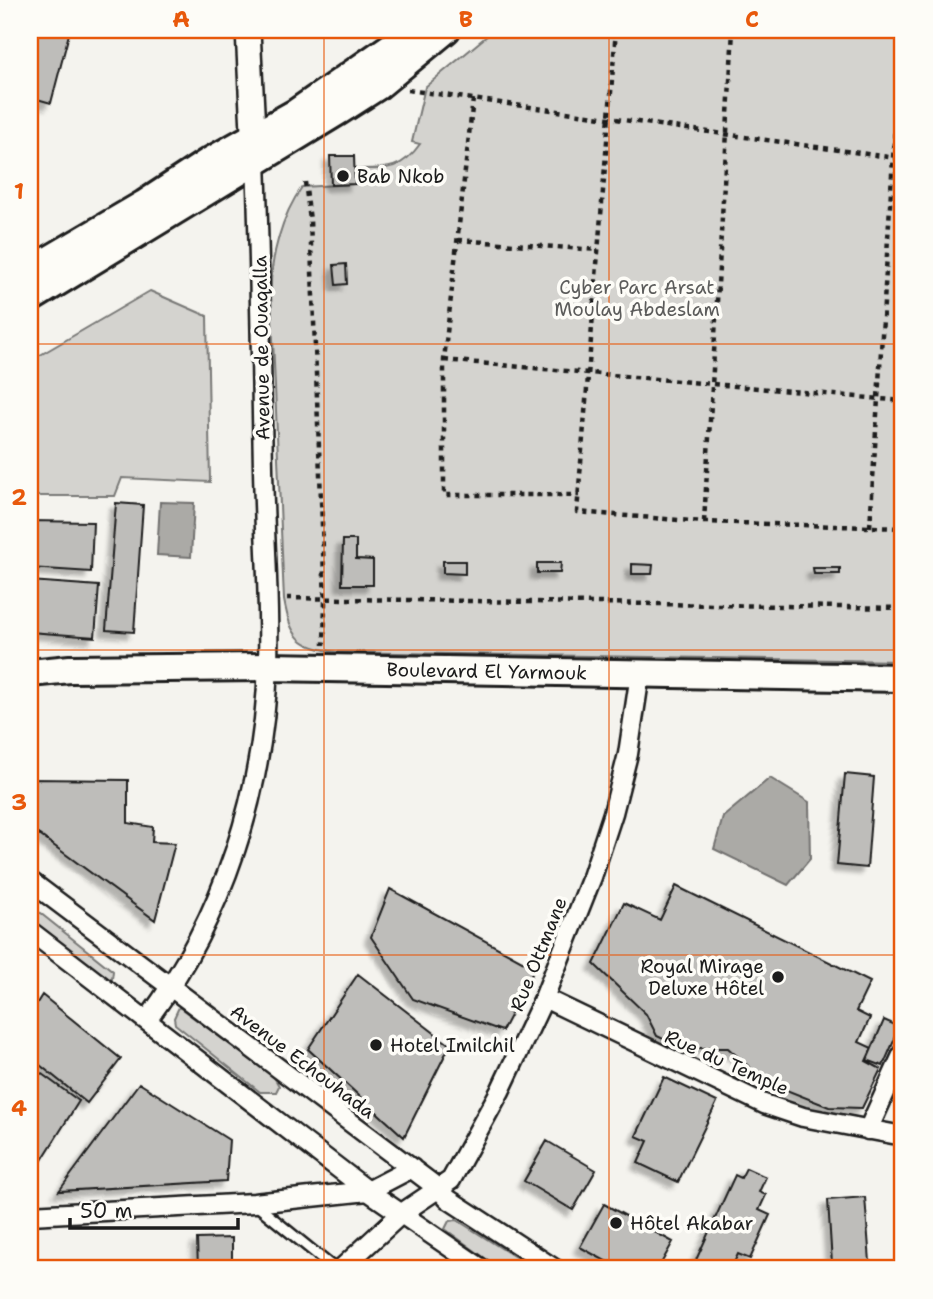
<svg xmlns="http://www.w3.org/2000/svg" width="933" height="1299" viewBox="0 0 933 1299" font-family="'Shantell Sans',sans-serif">
	<style>
		.green { fill: #d4d3cf; stroke: #787876; stroke-width: 2; fill-rule: evenodd }
		.water { fill: #abaaa6; stroke: #72716f; stroke-width: 2 }
		.building { fill: #bebdba; stroke: #1c1c1c; stroke-width: 2; filter: url(#shadow) }
		.lines { fill: none; stroke-linecap: round; stroke-linejoin: round }
		.service-casing { stroke: #1c1c1c; stroke-width: 14 }
		.minor-casing { stroke: #1c1c1c; stroke-width: 23 }
		.tertiary-casing { stroke: #1c1c1c; stroke-width: 28 }
		.secondary-casing { stroke: #1c1c1c; stroke-width: 32 }
		.path { stroke: #1c1c1c; stroke-width: 4.5; stroke-dasharray: 5 5; stroke-linecap: butt }
		.service { stroke: #fdfcf7; stroke-width: 9 }
		.minor { stroke: #fdfcf7; stroke-width: 18 }
		.tertiary { stroke: #fdfcf7; stroke-width: 23 }
		.secondary { stroke: #fdfcf7; stroke-width: 26 }
		.grid { fill: none; stroke: #e8590c; stroke-width: 2; stroke-opacity: 0.55 }
		.poi-dot { fill: #1c1c1c; stroke: #fdfcf7; stroke-width: 2.5 }
		.labels { text-anchor: middle; stroke-width: 7; stroke-linejoin: round; paint-order: stroke }
		.poi-label { font-size: 19px; fill: #1c1c1c; stroke: #fdfcf7; text-anchor: start }
		.park-label { font-size: 19px; fill: #5c5c5b; stroke: #fdfcf7 }
		.street-label { font-size: 19px; fill: #1c1c1c; stroke: #fdfcf7 }
		.neatline { fill: none; stroke: #e8590c; stroke-width: 2.5 }
		.grid-label { font-size: 23px; text-anchor: middle; font-weight: bold; fill: #e8590c }
	</style>
	<defs>
		<filter id="shadow"><feDropShadow dx="-6" dy="6" stdDeviation="2" flood-color="#0004"/></filter>
	</defs>
	<rect width="100%" height="100%" fill="#f4f3ee"/>
	<filter id="ink" filterUnits="userSpaceOnUse"><feTurbulence type="fractalNoise" baseFrequency=".0143" numOctaves="2"/><feDisplacementMap in="SourceGraphic" scale="14" xChannelSelector="R" yChannelSelector="G"/><feConvolveMatrix kernelMatrix="1 2 1 2 8 2 1 2 1" color-interpolation-filters="sRGB"/></filter>
	<g filter="url(#ink)">
		<path class="green" d="M494 30H903V661L337 652C299 647 291 638 284 600L271 292C270 258 282 215 302 187L354 184V169C386 169 401 171 420 144L412 142 425 87ZM343 540 356 541V559L373 560V585H343Z
			M150 291 207 316 210 482 122 478 115 496H30V361Z
			M30 905 113 971 111 987 30 929Z
			M179 1007 274 1077 279 1086 276 1092H260L175 1024 174 1018Z
			M457 1220 534 1269H500L445 1229 449 1221Z"/>
		<path class="water" d="M160 502 194 503 191 557 157 555Z
			M770 778 809 802 810 859 788 885 714 849 723 817Z"/>
		<path class="building" d="M36 30H70L51 103 30 97V56Z
			M330 156H354L355 184 331 185Z
			M346 264 347 284 336 285 334 265Z
			M116 503 143 505 134 632 106 630Z
			M30 521 93 522 91 572 30 568Z
			M343 540H356V559L373 560V585H342Z
			M443 561H465V574L443 573Z
			M537 563H561L560 573H537Z
			M632 564 653 565 652 574H632Z
			M813 568H840V574H814Z
			M30 581 99 586 95 637 30 632Z
			M845 774 874 777 867 868 837 865Z
			M30 779 128 780V823L153 827 152 842 175 843 155 920 30 828Z
			M676 886 870 982 856 1011 870 1018 859 1042 872 1048 866 1061 881 1069 862 1108 829 1107 766 1082 728 1048H682L657 1036 646 1014 594 964 624 903 660 920Z
			M390 889 535 968 502 1031 413 999 371 937Z
			M358 974 450 1045 404 1137 308 1049Z
			M42 995 121 1059 87 1103 30 1057V1014Z
			M884 1020 900 1027 883 1066 867 1060Z
			M35 1069 79 1101 30 1179V1077Z
			M664 1077 717 1102 678 1182 638 1163 648 1141 636 1136Z
			M139 1083 229 1140 226 1181 59 1191Z
			M547 1141 596 1170 573 1210 524 1181Z
			M746 1168 766 1177 759 1192 766 1195 759 1210 770 1215 750 1259 738 1254 731 1269H709L711 1267 696 1260 735 1175 741 1178Z
			M865 1197 870 1262 832 1264 828 1200Z
			M604 1204 673 1242 658 1269H620L580 1247Z
			M232 1238V1269H198L197 1239Z"/>
		<g class="lines">
			<g class="service-casing">
				<path id="service" d="M255 1204 335 1269"/>
			</g>
			<g class="minor-casing">
				<path id="minor" d="M30 881 439 1189 448 1199 555 1269
					M30 931 368 1191 482 1269
					M544 998 764 1104 803 1117 903 1136
					M148 1019C224 916 264 792 268 664 270 599 264 533 263 468 261 366 260 263 256 161
					M868 1130 903 1053
					M30 1215 254 1203 368 1191 412 1168
					M341 1269 402 1213 451 1180 500 1091 544 998 592 877 613 813 628 754 640 674"/>
			</g>
			<g class="tertiary-casing">
				<path id="tertiary" d="M248 30 254 151"/>
			</g>
			<g class="secondary-casing">
				<g id="secondary">
					<path d="M30 271 144 204 208 162 297 112 415 30"/>
					<path d="M30 299 339 111 378 86 446 30"/>
					<path id="s1" d="M30 673 70 669 268 667 903 678"/>
				</g>
			</g>
			<path class="path" d="M616 30 577 512 704 522 903 528
				M880 30 901 31
				M408 90 903 159
				M473 99 444 360V495H579
				M305 182 310 220 325 601 324 645
				M458 240 598 250
				M444 360 903 401
				M704 522 733 30
				M870 527 901 30
				M287 598 903 608"/>
			<use href="#service" class="service"/>
			<use href="#minor" class="minor"/>
			<use href="#tertiary" class="tertiary"/>
			<use href="#secondary" class="secondary"/>
		</g>
	</g>
	<path class="grid" d="M324 30V1269M609 30V1269M30 344H903M30 650H903M30 955H903"/>
	<g class="poi-dot">
		<circle cx="343" cy="176" r="7"/>
		<circle cx="778" cy="977" r="7"/>
		<circle cx="376" cy="1045" r="7"/>
		<circle cx="616" cy="1223" r="7"/>
	</g>
	<g class="labels">
		<g class="poi-label">
			<text x="357" y="183">Bab Nkob</text>
			<text x="764" y="973" text-anchor="end">Royal Mirage<tspan x="764" dy="22">Deluxe Hôtel</tspan></text>
			<text x="390" y="1052">Hotel Imilchil</text>
			<text x="630" y="1230">Hôtel Akabar</text>
		</g>
		<g class="park-label">
			<text x="637" y="294">Cyber Parc Arsat<tspan x="637" dy="22">Moulay Abdeslam</tspan></text>
		</g>
		<g class="street-label">
			<text transform="translate(261 348) rotate(-91)" y="7">Avenue de Ouaqalla</text>
			<text dy="7" stroke="none"><textPath href="#s1" startOffset="457">Boulevard El Yarmouk</textPath></text>
			<text transform="translate(538 954) rotate(-68)" y="7">Rue Ottmane</text>
			<text transform="translate(303 1061) rotate(37)" y="7">Avenue Echouhada</text>
			<text transform="translate(727 1062) rotate(24)" y="7">Rue du Temple</text>
		</g>
	</g>
	<rect width="933" height="1299" fill="none" stroke="#fdfcf7" stroke-width="77"/>
	<path d="M70 1218v10h168v-10" fill="none" stroke="#1c1c1c" stroke-width="3.5"/>
	<text x="80" y="1218" font-size="21" fill="#1c1c1c" stroke="#fdfcf7" stroke-width="5" paint-order="stroke">50 m</text>
	<rect x="38" y="38" width="856" height="1222" class="neatline"/>
	<g class="grid-label">
		<text x="181" y="27">A</text>
		<text x="466" y="27">B</text>
		<text x="752" y="27">C</text>
		<text x="19" y="199">1</text>
		<text x="19" y="505">2</text>
		<text x="19" y="810">3</text>
		<text x="19" y="1116">4</text>
	</g>
</svg>
